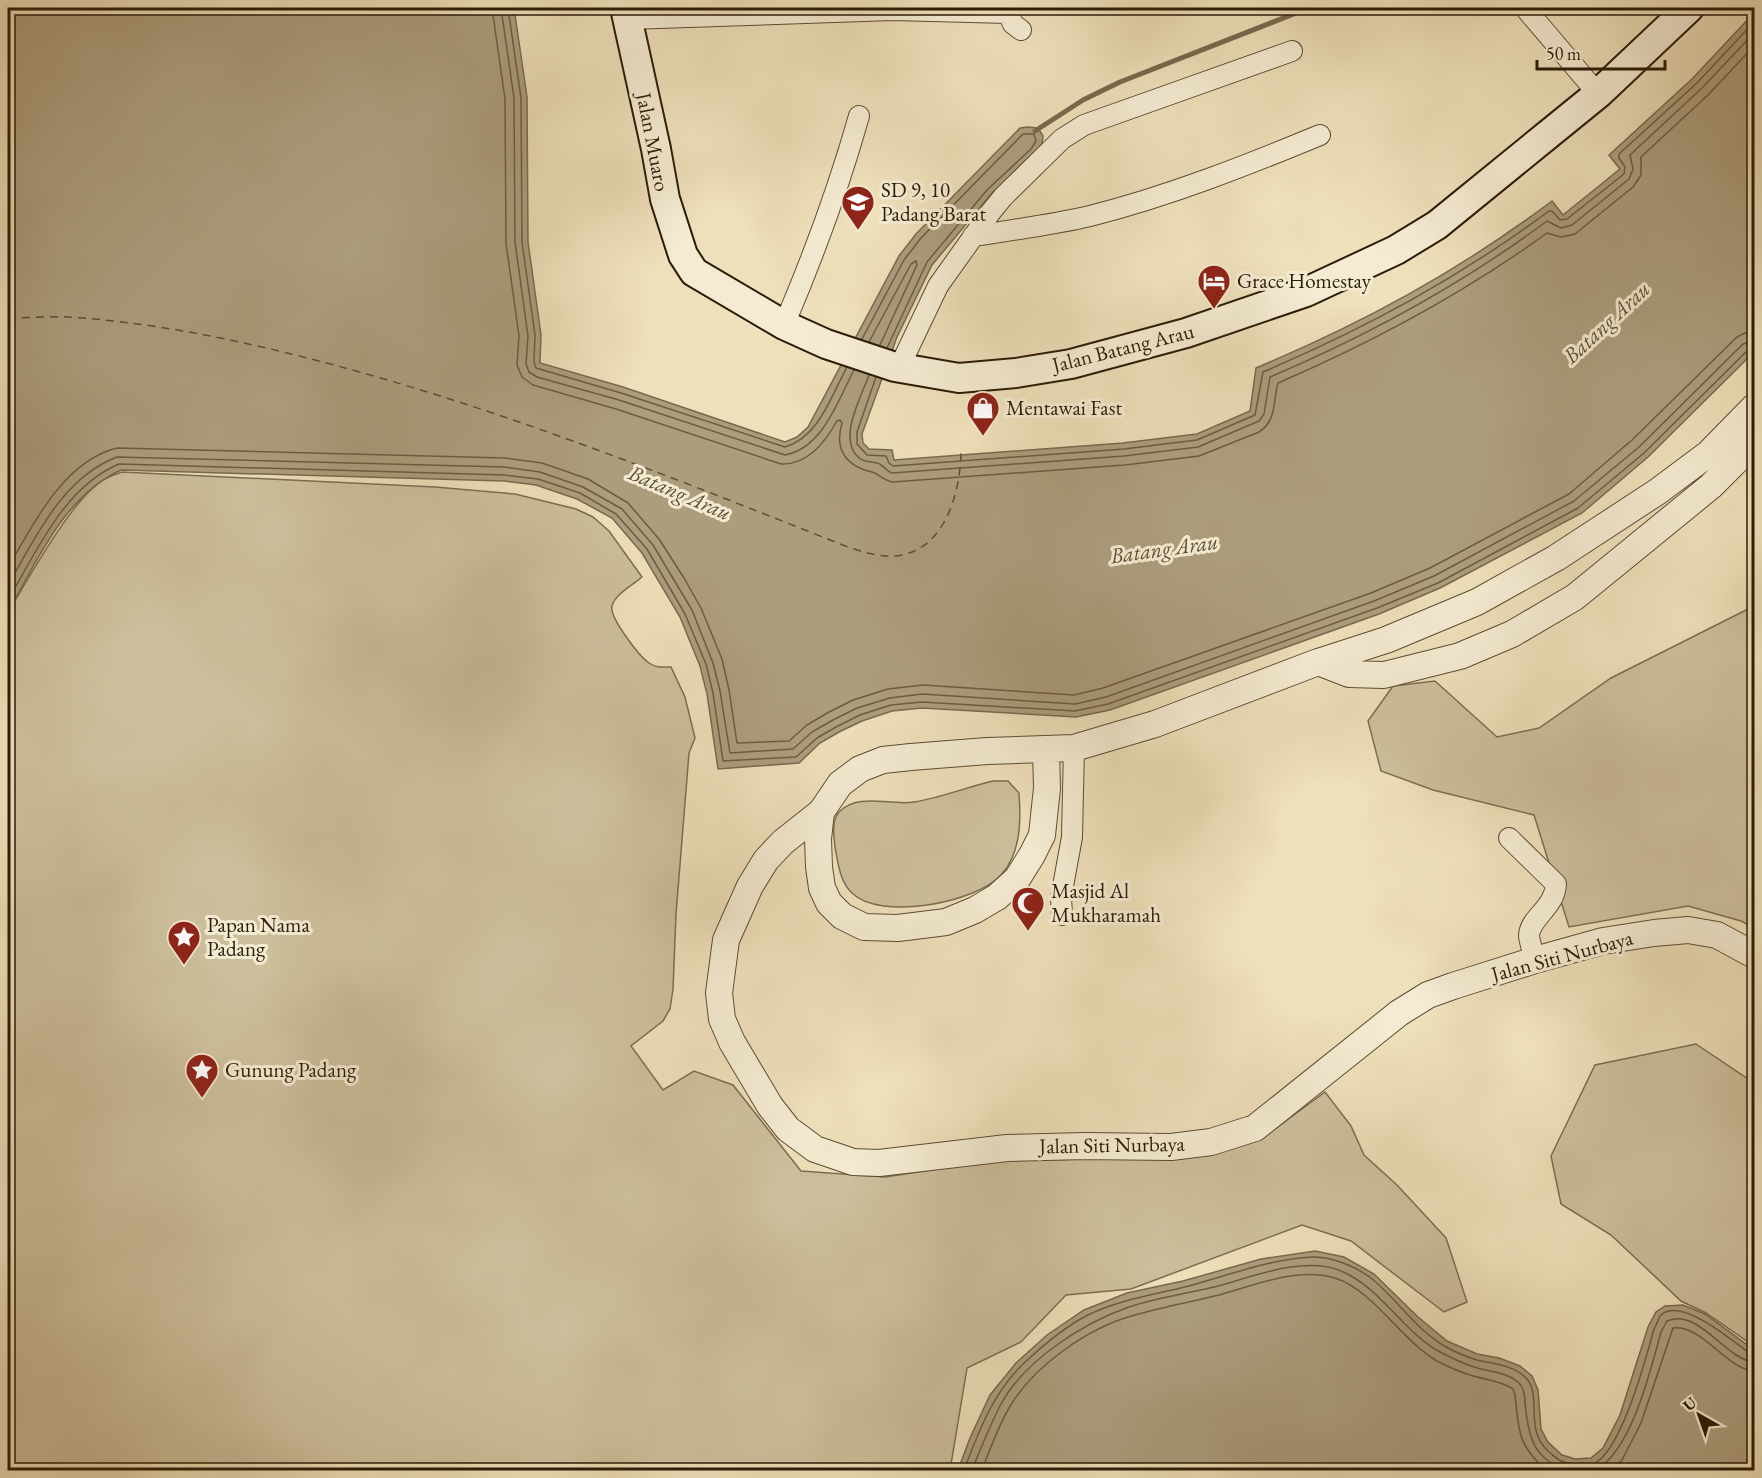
<svg xmlns="http://www.w3.org/2000/svg" width="1762" height="1478" viewBox="0 0 1762 1478" font-family="'EB Garamond',serif">
	<style>
		.green { fill: #cdbf9c; stroke: #7c6d52; stroke-width: 1.5 }
		.water { fill: #ac9d7d; stroke: #78694e; stroke-width: 1.5 }
		.lines { fill: none; stroke-linecap: round; stroke-linejoin: round }
		.shore { stroke: #6c5c42; stroke-width: 1.5 }
		.stream { stroke: #78694e; stroke-width: 5 }
		.ferry { stroke: #5f4f36; stroke-width: 1.5; stroke-dasharray: 8 6; stroke-linecap: butt }
		.minor-casing { stroke: #5c4c34; stroke-width: 22 }
		.tertiary-casing { stroke: #5c4c34; stroke-width: 28 }
		.secondary-casing { stroke: #2b1b07; stroke-width: 32 }
		.minor { stroke: #f4ebd2; stroke-width: 20 }
		.tertiary { stroke: #f4ebd2; stroke-width: 26 }
		.secondary { stroke: #f4ebd2; stroke-width: 28 }
		.labels { text-anchor: middle; stroke-width: 6; stroke-linejoin: round; paint-order: stroke }
		.street-label { font-size: 21px; fill: #2b1b07; stroke: #f4ebd2 }
		.poi-label { font-size: 21px; fill: #2b1b07; stroke: #f4ebd2; text-anchor: start }
		.water-label { font-size: 22px; font-style: italic; fill: #5f4f36; stroke: #f4ebd2 }
	</style>
	<rect width="100%" height="100%" fill="#eee0ba"/>
	<filter id="stains"><feTurbulence type="fractalNoise" baseFrequency=".00333" numOctaves="4"/><feColorMatrix values="0 0 0 0 .2 0 0 0 0 .09 0 0 0 0 .02 0 0 0 .5 -.17"/></filter>
	<radialGradient id="worn" r=".72"><stop offset=".6" stop-color="#630" stop-opacity="0"/><stop offset="1" stop-color="#630" stop-opacity=".3"/></radialGradient>
	<path class="green" d="M122 472 435 487 515 494 576 509 593 517 609 531 642 577C633 585 615 594 612 606 609 617 639 656 649 663 656 668 663 667 671 667L685 697 695 738 689 753 676 914 673 989 670 1009 663 1021 631 1046 663 1090 694 1071 733 1085 801 1171 885 1177 991 1161 1192 1157 1264 1137 1325 1092 1351 1126 1364 1155 1397 1185 1446 1238 1467 1302 1444 1312 1351 1241 1302 1225 1131 1289 1066 1295 1021 1342 967 1368 950 1470H8V612C28 580 73 496 105 479 110 476 116 474 122 472Z
		M1754 606V928L1741 921 1688 906 1569 927 1534 815 1433 790 1381 771 1368 721 1393 686 1435 681 1497 737 1539 728 1611 678Z
		M993 781H1008L1019 793C1021 821 1021 853 1001 875 976 903 880 921 852 893 840 882 838 863 835 847 834 837 831 821 839 812 858 792 891 806 914 802 940 798 967 787 993 781Z
		M1696 1044 1754 1083V1346L1706 1313 1681 1301 1611 1235 1561 1204 1551 1156 1595 1065Z"/>
	<path class="water" d="M8 8H514L527 97 528 242 541 335 540 363 623 387 785 442 797 437 808 427 899 256 916 234 1020 128 1028 127 1038 128 1043 136 1042 144 1036 153 992 193 932 265 897 337 862 434 863 443 869 449 892 450 894 460 1123 443 1197 434 1250 411 1256 368C1363 323 1459 271 1552 201L1563 215 1620 169 1609 155 1692 79 1754 13V352L1648 457 1582 513 1440 588 1379 614 1110 710 1076 717 922 708 892 711 862 721 839 732 820 743 799 763 718 769 707 694 700 666 680 617 642 553 612 518 577 499 536 485 504 481 121 470C65 495 37 561 8 612Z
		M1315 1251 1344 1257 1374 1274 1418 1317 1447 1341 1477 1354 1499 1358 1520 1366 1532 1376 1538 1390 1541 1429 1548 1442 1562 1455 1575 1459 1591 1458 1603 1448 1620 1415 1648 1327 1656 1312 1665 1306 1683 1305 1705 1314 1754 1350V1470H958L970 1438 990 1395 1016 1363 1047 1335 1084 1310 1127 1293 1183 1281 1261 1259Z"/>
	<g class="lines">
		<path class="shore" d="M492 8 505 99 506 243 519 336 517 365 522 377 533 385 616 409 781 464C808 465 825 442 837 421L840 420 842 423C834 450 846 466 872 472 879 474 884 481 893 482L1125 465 1199 456 1259 432C1277 421 1273 400 1278 383 1373 342 1463 294 1547 233L1561 237 1575 234 1633 187 1641 175V157L1708 95 1754 46
			M501 8 514 98 515 242 528 336 526 364 529 372 537 377 619 400 785 455C823 448 838 400 854 370
			M508 8 521 98 522 242 535 335 534 362 536 368 621 393 785 447C819 437 831 396 847 367
			M862 339 904 260 921 238 1023 134H1034L1036 141 1031 149 987 190 927 262 887 348
			M869 342 911 264 916 261 917 265 880 345
			M869 375C861 398 837 439 859 458 866 464 876 460 881 465 886 468 886 471 892 473L1124 456 1198 447 1259 421 1264 414 1270 377C1369 335 1461 285 1547 221L1561 228 1572 225 1629 179 1633 169 1630 155 1702 88 1754 33
			M876 377 857 432V444L867 455 886 456 889 463 893 466 1124 449 1197 440 1255 415 1263 372C1368 327 1457 279 1549 211H1552L1560 220 1567 219 1624 174 1625 167 1619 158V154L1697 83 1754 22
			M8 568C33 524 64 461 117 448L505 458 542 463 588 479 628 503 659 539 684 578 701 608 722 659 729 690 737 743 789 741 807 725 829 712 853 700 888 689 923 685 1074 695 1103 688 1371 593 1430 568 1569 494 1632 440 1737 337 1745 333 1754 331
			M8 585C36 537 62 478 117 457L504 467 540 472 583 487 622 509 653 545 692 610 713 663 720 691 730 753 793 749 812 732 833 720 857 708 890 698 922 694 1075 704 1106 697 1374 601 1434 576 1574 501 1639 447 1743 344 1754 340
			M8 600C37 551 64 487 119 464L504 475 538 479 580 493 616 514 647 549 685 614 706 664 713 693 723 761 796 757 817 738 836 727 860 715 891 705 922 702 1075 711 1108 704 1377 608 1438 583 1578 508 1644 453 1748 350 1754 348
			M964 1470C978 1433 993 1393 1022 1365 1041 1347 1064 1327 1088 1315 1119 1300 1152 1295 1185 1287 1227 1276 1269 1259 1312 1257 1332 1256 1356 1267 1371 1278 1397 1299 1416 1330 1446 1347 1455 1352 1467 1357 1477 1360 1493 1364 1515 1365 1527 1379 1542 1397 1524 1429 1548 1451 1553 1455 1557 1460 1564 1462 1572 1465 1584 1467 1593 1464 1621 1453 1646 1358 1654 1329 1656 1326 1658 1320 1660 1316 1679 1295 1733 1341 1749 1353L1754 1354
			M972 1470C981 1448 990 1425 1001 1404 1025 1360 1083 1323 1129 1307 1159 1297 1191 1293 1222 1285 1256 1275 1307 1256 1341 1271 1382 1288 1403 1333 1442 1353 1452 1358 1462 1363 1471 1366 1487 1372 1505 1371 1518 1382 1524 1387 1525 1395 1525 1403 1528 1434 1532 1459 1567 1470
			M982 1470C990 1449 998 1427 1009 1408 1033 1366 1089 1327 1135 1315 1163 1307 1191 1302 1219 1295 1255 1285 1297 1267 1335 1278 1373 1290 1401 1340 1437 1361 1447 1366 1459 1372 1470 1375 1485 1380 1500 1380 1513 1389L1515 1395C1519 1431 1517 1444 1546 1470
			M1596 1470C1632 1449 1650 1372 1661 1332L1667 1321C1698 1307 1726 1360 1754 1362
			M1611 1470 1622 1460 1641 1423 1673 1328C1702 1324 1726 1369 1754 1371"/>
		<path class="stream" d="M1035 131 1083 100 1120 82 1309 8"/>
		<path class="ferry" d="M8 318C27 318 47 316 67 317 165 323 262 345 356 371 525 418 686 483 848 547 863 552 878 557 894 556 944 553 960 494 961 453"/>
		<g class="minor-casing">
			<path id="minor" d="M1525 8 1598 94
				M628 19 893 10 1008 13 1013 24 1021 30
				M973 236C1012 230 1052 225 1090 216 1169 196 1245 166 1320 135
				M784 325C813 257 839 187 859 116
				M899 368 938 286 990 213 1003 197 1062 139 1084 125 1292 51
				M1509 838 1556 884C1555 908 1529 918 1529 936 1530 943 1533 953 1535 960
				M1062 915 1061 897 1072 837 1074 748"/>
		</g>
		<g class="tertiary-casing">
			<path id="tertiary" d="M1318 662 1349 674 1384 675 1460 656 1512 634 1575 597 1711 486 1754 443
				M1046 750 1047 788 1042 835 1032 855 1017 879 997 897 975 910 946 922 898 928 864 927 842 916 829 903 822 888 819 867 818 839 821 812 840 784 860 769 883 760 911 757 987 751 1074 748 1155 724 1318 662 1386 640 1477 602 1556 558 1657 492 1708 454 1754 407
				M821 812 783 842 766 860 750 886 726 940 719 993 722 1019 732 1042 770 1106 788 1129 815 1149 853 1162 879 1163 1007 1148 1084 1146 1171 1147 1211 1142 1255 1128 1399 1013 1428 995 1453 986 1535 960 1603 941 1654 933 1688 930 1717 935 1754 955"/>
		</g>
		<g class="secondary-casing">
			<path id="secondary" d="M625 8 656 149 665 199 683 255 694 272 784 325 826 344 895 367 959 378 1016 373 1071 364 1186 333 1306 292 1396 250 1437 225 1550 133 1598 94 1689 8"/>
		</g>
		<use href="#minor" class="minor"/>
		<use href="#tertiary" class="tertiary"/>
		<use href="#secondary" class="secondary"/>
	</g>
	<defs>
		<g id="school-pin" transform="scale(1.725)"><path d="M0 17L-7.5 6A9.5 9.5 0 1 1 7.5 6Z" fill="#8f2418" stroke="#f4ebd2"/><path d="M0-5L7-2L0 1L-7-2ZM-4 1L0 2.5L4 1V4Q0 6-4 4Z" fill="#fff"/></g>
		<g id="hotel-pin" transform="scale(1.725)"><path d="M0 17L-7.5 6A9.5 9.5 0 1 1 7.5 6Z" fill="#8f2418" stroke="#f4ebd2"/><path d="M-6-4.5h1.5V1H6V5H4.5V3h-9V5H-6ZM-4 0a1.8 1.8 0 1 1 3.6 0ZM.5 0V-2.5h3Q6-2.5 6 0Z" fill="#fff"/></g>
		<g id="shop-pin" transform="scale(1.725)"><path d="M0 17L-7.5 6A9.5 9.5 0 1 1 7.5 6Z" fill="#8f2418" stroke="#f4ebd2"/><path d="M-5-2.5h2.3a2.7 3.5 0 0 1 5.4 0H5L5.5 6h-11ZM-1.5-2.5h3a1.5 2.3 0 0 0-3 0Z" fill="#fff"/></g>
		<g id="mosque-pin" transform="scale(1.725)"><path d="M0 17L-7.5 6A9.5 9.5 0 1 1 7.5 6Z" fill="#8f2418" stroke="#f4ebd2"/><path d="M3.5-4.9A6 6 0 1 0 3.5 4.9A5 5 0 1 1 3.5-4.9Z" fill="#fff"/></g>
		<g id="sight-pin" transform="scale(1.725)"><path d="M0 17L-7.5 6A9.5 9.5 0 1 1 7.5 6Z" fill="#8f2418" stroke="#f4ebd2"/><path d="M0-6L1.8-2.2L6-1.7L2.9 1.2L3.7 5.4L0 3.3L-3.7 5.4L-2.9 1.2L-6-1.7L-1.8-2.2Z" fill="#fff"/></g>
	</defs>
	<g fill-rule="evenodd">
		<use href="#school-pin" x="858" y="202"/>
		<use href="#hotel-pin" x="1214" y="281"/>
		<use href="#shop-pin" x="983" y="408"/>
		<use href="#mosque-pin" x="1028" y="903"/>
		<use href="#sight-pin" x="184" y="937"/>
		<use href="#sight-pin" x="202" y="1070"/>
	</g>
	<g class="labels">
		<g class="street-label">
			<text transform="translate(653 142) rotate(79)" y="7">Jalan Muaro</text>
			<text transform="translate(1123 348) rotate(-14)" y="7">Jalan Batang Arau</text>
			<text transform="translate(1562 956) rotate(-15)" y="7">Jalan Siti Nurbaya</text>
			<text transform="translate(1112 1145) rotate(-1)" y="7">Jalan Siti Nurbaya</text>
		</g>
		<g class="poi-label">
			<text x="881" y="197">SD 9, 10<tspan x="881" dy="24">Padang Barat</tspan></text>
			<text x="1237" y="288">Grace Homestay</text>
			<text x="1006" y="415">Mentawai Fast</text>
			<text x="1051" y="898">Masjid Al<tspan x="1051" dy="24">Mukharamah</tspan></text>
			<text x="207" y="932">Papan Nama<tspan x="207" dy="24">Padang</tspan></text>
			<text x="225" y="1077">Gunung Padang</text>
		</g>
		<g class="water-label">
			<text transform="translate(1606 322) rotate(-43)" y="8">Batang Arau</text>
			<text transform="translate(680 492) rotate(23)" y="8">Batang Arau</text>
			<text transform="translate(1164 548) rotate(-8)" y="8">Batang Arau</text>
		</g>
	</g>
	<rect width="1762" height="1478" fill="none" stroke="#eee0ba" stroke-width="30"/>
	<rect x="9" y="9" width="1744" height="1460" fill="none" stroke="#2b1b07" stroke-width="3"/>
	<rect x="15" y="15" width="1732" height="1448" fill="none" stroke="#2b1b07" stroke-width="1.5"/>
	<g transform="translate(1699 1415) rotate(320)" stroke="#f4ebd2" stroke-width="4.5" paint-order="stroke">
	<path d="M0-4.5L10 22L0 15L-10 22Z" fill="#2b1b07"/>
	<text y="-9" font-size="16" font-weight="bold" text-anchor="middle" fill="#2b1b07">U</text>
	</g>
	<path d="M1537 60v9h128v-9" fill="none" stroke="#2b1b07" stroke-width="3"/>
	<text x="1546" y="60" font-size="18" fill="#2b1b07" stroke="#f4ebd2" stroke-width="4.5" paint-order="stroke">50 m</text>
	<rect width="100%" height="100%" filter="url(#stains)"/>
	<rect width="100%" height="100%" fill="url(#worn)"/>
</svg>
